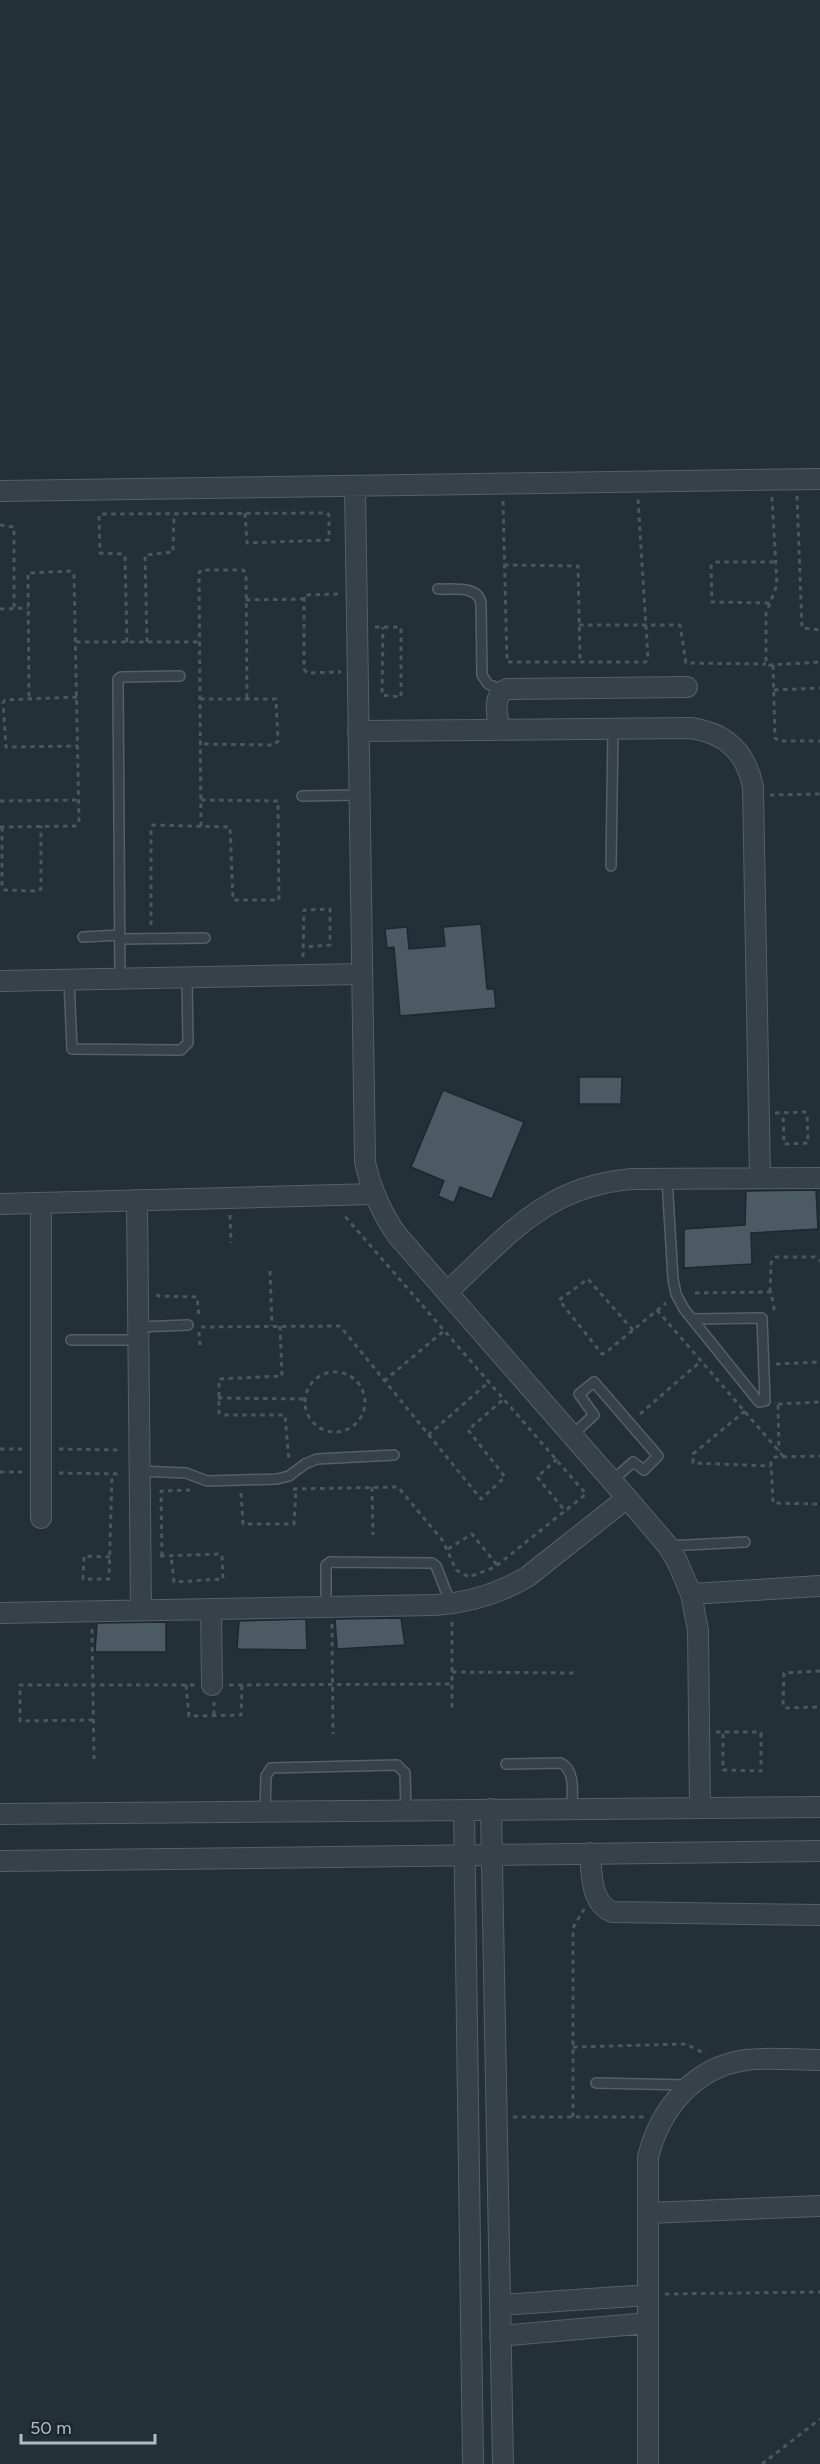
<svg xmlns="http://www.w3.org/2000/svg" width="820" height="2464" viewBox="0 0 820 2464" font-family="Figtree,sans-serif">
	<style>
		.building { fill: #4c5a64; stroke: #1e2830; stroke-width: 1.5 }
		.lines { fill: none; stroke-linecap: round; stroke-linejoin: round }
		.service-casing { stroke: #555f67; stroke-width: 12 }
		.minor-casing { stroke: #555f67; stroke-width: 22 }
		.path { stroke: #475a59; stroke-width: 3; stroke-dasharray: 4.5 4.5; stroke-linecap: butt }
		.service { stroke: #374149; stroke-width: 9 }
		.minor { stroke: #374149; stroke-width: 20 }
	</style>
	<rect width="100%" height="100%" fill="#233038"/>
	<path class="building" d="M481 924 487 989H494L496 1008 400 1016 394 947 387 948 385 929 407 927 409 949 445 946 443 927Z
		M579 1077H622L621 1104H579Z
		M443 1090 524 1122 492 1199 460 1187 454 1203 438 1196 444 1181 411 1167Z
		M816 1190 818 1229 751 1233 752 1264 684 1268V1229L745 1225 746 1191Z
		M401 1618 405 1645 337 1649 335 1619Z
		M306 1619 307 1650 237 1649 239 1621Z
		M166 1622V1652H95L97 1623Z"/>
	<g class="lines">
		<g class="service-casing">
			<path id="service" d="M438 589C453 590 478 585 481 603L482 675 488 684 503 690
				M302 796 359 795
				M611 866 613 729
				M83 937 120 935
				M121 939 205 938
				M120 979 118 679 121 677 180 676
				M69 980 72 1049 181 1050 188 1043 187 978
				M667 1179 673 1279 676 1294 684 1309 759 1402 765 1401 762 1318 693 1319
				M138 1327 188 1325
				M71 1340H139
				M572 1435 594 1415 579 1394 594 1382 658 1456 644 1470 633 1462 612 1481
				M139 1471 186 1473 207 1481 277 1479 289 1476 305 1464 317 1459 394 1455
				M668 1546 745 1542
				M326 1607V1565L330 1562 432 1563 436 1566 451 1604
				M506 1764 561 1763C576 1771 572 1794 572 1808
				M265 1811 266 1776 271 1768 397 1765 405 1773 406 1810
				M596 2083 687 2085"/>
		</g>
		<g class="minor-casing">
			<path id="minor" d="M355 486 365 1162C371 1190 381 1212 397 1235L627 1498 668 1546 677 1561 691 1594 698 1630 700 1808
				M0 491 820 479
				M499 730C498 715 491 696 507 689L687 687
				M358 731 691 728C726 733 746 752 753 787L760 1178
				M0 981 362 974
				M137 1200 141 1610
				M41 1203V1518
				M0 1204 374 1194
				M447 1292C508 1236 545 1186 632 1179L820 1178
				M691 1594 820 1586
				M211 1609 212 1685
				M0 1613 435 1605C468 1603 498 1594 527 1577L627 1498
				M491 1809 503 2464
				M464 1810 473 2464
				M0 1814 820 1807
				M590 1853C592 1874 590 1902 612 1912L820 1915
				M0 1861 820 1851
				M648 2213 820 2206
				M500 2305 648 2295
				M500 2336 648 2323
				M648 2464V2157C660 2109 694 2067 746 2060 770 2057 796 2060 820 2060"/>
		</g>
		<path class="path" d="M797 496 802 628 820 630
			M772 497 777 585 766 613V662L769 665 820 662
			M503 501 507 662H646L648 659 638 499
			M0 525 14 527V608
			M504 565 578 566 580 662
			M338 594 304 595V669L307 673 341 672
			M246 600 304 599
			M769 603 712 602 711 566 715 562H776
			M0 609 28 608
			M579 625H680L686 663 766 664
			M375 627H400L401 628V697L382 695 383 627
			M76 642H199
			M127 642 125 556 121 554 100 553 99 515 101 514 327 513 329 515V540L247 543 245 513
			M147 642 145 555 173 552 174 514
			M773 665 775 738 779 741H820
			M774 690 820 688
			M77 697 5 700 3 703 6 747 78 746
			M200 699H276L278 741 274 745 200 744
			M770 795 820 794
			M0 801 79 800
			M201 826 199 573 201 570H243L246 573 247 699
			M0 827 75 826 79 822 74 574 71 571 28 573 29 699
			M2 827V888L5 890 38 891 41 889V826
			M151 925V828L153 825 230 827 233 900H279L278 801 200 800
			M303 957 304 910 330 909V945L304 947
			M775 1113 805 1112 807 1113 808 1143 784 1144 783 1113
			M230 1215 231 1243
			M270 1271 272 1326
			M770 1292 771 1263 775 1257H815L820 1261
			M695 1293 771 1292 775 1314
			M157 1294 158 1296 197 1297 199 1317
			M657 1310 784 1457
			M280 1326 282 1376 219 1379V1413L222 1415H285L289 1461
			M201 1327 340 1326 481 1499 505 1477 468 1430 505 1398
			M633 1330 588 1279 559 1300 602 1354 605 1353 666 1303
			M199 1332 200 1345
			M776 1364 820 1362
			M305 1402a30 30 0 1 1 60 0a30 30 0 1 1-60 0Z
			M384 1381 445 1330
			M218 1398 305 1399
			M778 1404 820 1402
			M778 1405 779 1451
			M745 1411 693 1454V1463L771 1466
			M640 1414 701 1361
			M428 1435 490 1381
			M0 1449H22
			M59 1449 121 1450
			M557 1459 537 1477 566 1512
			M0 1472H22
			M59 1473 121 1474
			M372 1487 373 1535
			M293 1489 398 1487 443 1541 456 1570 469 1577 495 1567 586 1494 343 1214
			M241 1493 243 1524H294L296 1489
			M817 1504 773 1503 771 1462 775 1457 820 1456
			M448 1549 472 1534 497 1565
			M160 1556 219 1554 222 1555 223 1579 174 1582 171 1555
			M162 1556 161 1491 190 1490
			M110 1557 84 1556 83 1579H109L112 1474
			M452 1622V1711
			M332 1624 333 1734
			M92 1629 94 1759
			M820 1671 784 1673 783 1705 785 1708 820 1707
			M452 1672 574 1673
			M186 1685 189 1716 241 1715 242 1685
			M229 1685 452 1684
			M214 1715V1702
			M93 1720 20 1721V1685H196
			M716 1732H757L761 1733V1771L723 1770V1732
			M573 2047 686 2044 706 2054
			M513 2117H645
			M573 2117V1928L584 1909
			M665 2294 820 2292
			M762 2464 820 2419"/>
		<use href="#service" class="service"/>
		<use href="#minor" class="minor"/>
	</g>
	<path d="M21 2434v9h134v-9" fill="none" stroke="#b2bcc5" stroke-width="3"/>
	<text x="30" y="2434" font-size="18" fill="#b2bcc5" stroke="#1c262e" stroke-width="4.5" paint-order="stroke">50 m</text>
</svg>
